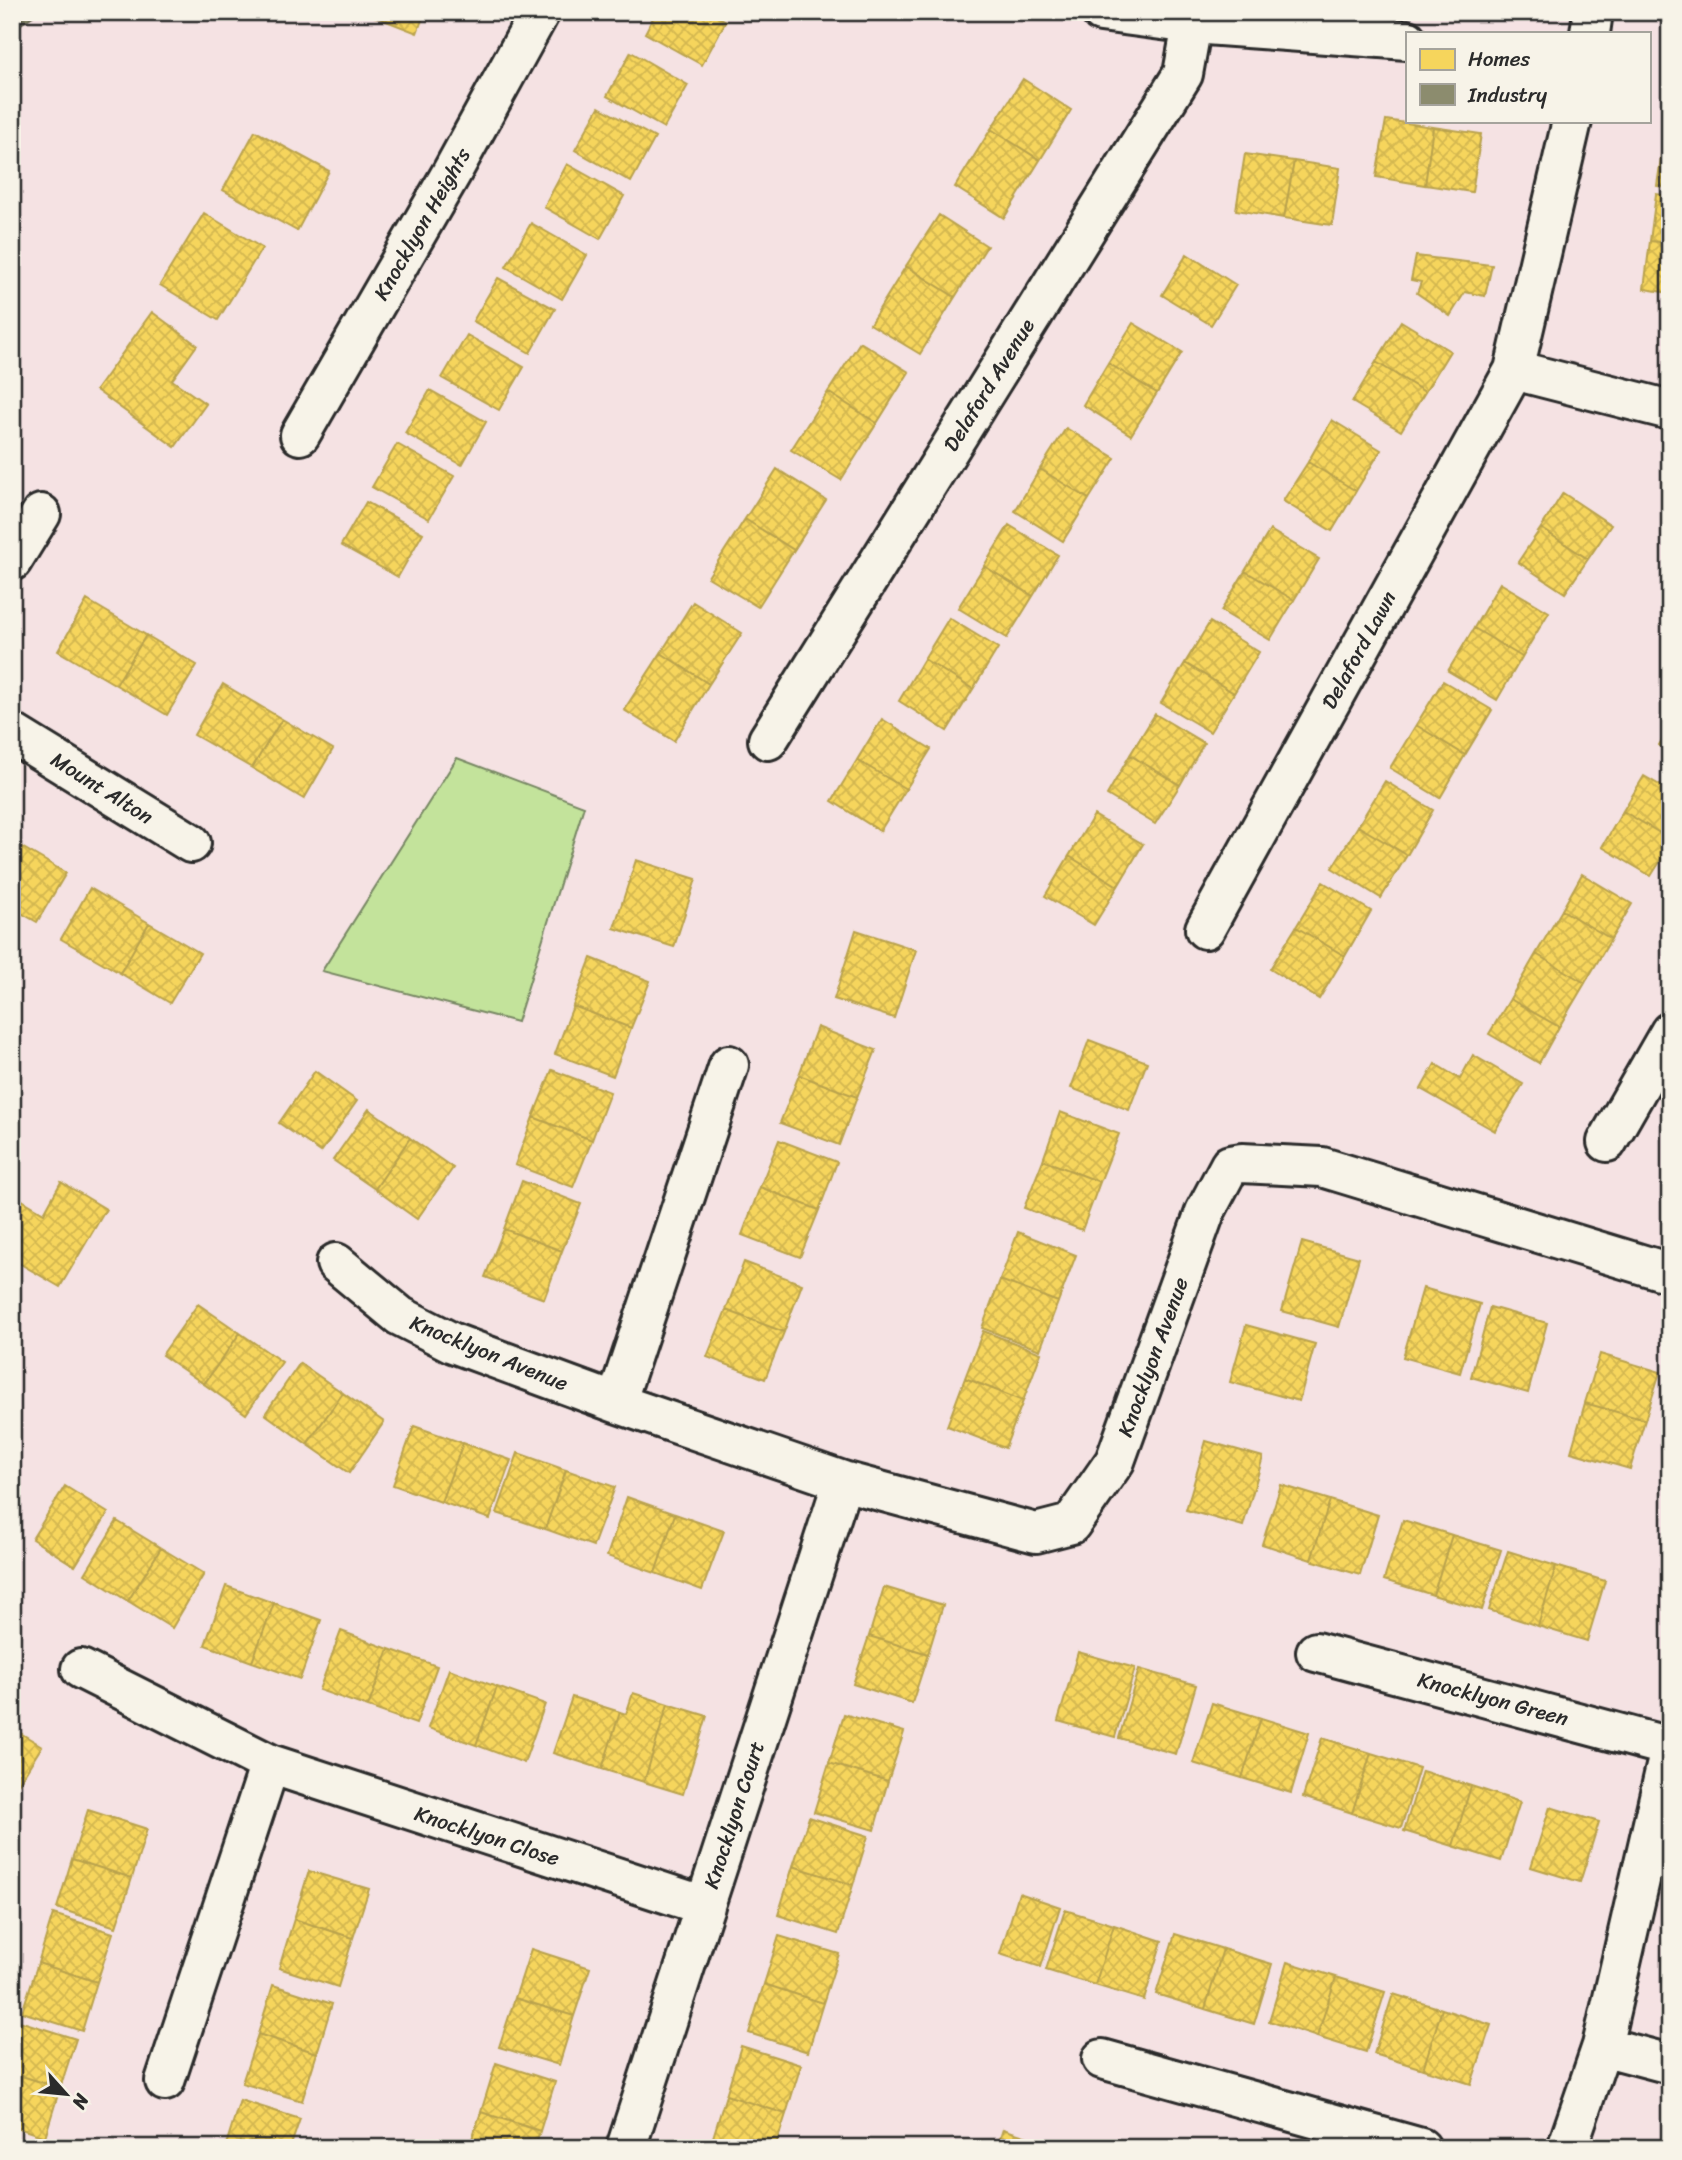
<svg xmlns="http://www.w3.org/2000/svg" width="1682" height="2160" viewBox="0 0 1682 2160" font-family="Sriracha,sans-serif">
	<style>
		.green { fill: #c3e39b; stroke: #778763; stroke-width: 2 }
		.homes { fill: url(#homes-cross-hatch); stroke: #b9a24d; stroke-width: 2 }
		.industry { fill: url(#industry-cross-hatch); stroke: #6f6f5a; stroke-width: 2 }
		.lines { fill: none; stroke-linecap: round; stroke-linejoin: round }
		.street-casing { stroke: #2b2b2b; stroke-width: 44 }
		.street { stroke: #f7f3e8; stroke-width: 38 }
		.labels { text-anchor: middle; stroke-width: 7; stroke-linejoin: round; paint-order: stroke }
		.street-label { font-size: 21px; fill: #2b2b2b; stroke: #f7f3e8 }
	</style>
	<defs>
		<pattern id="homes-cross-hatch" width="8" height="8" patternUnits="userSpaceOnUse" patternTransform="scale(1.75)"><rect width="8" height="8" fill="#f6d55c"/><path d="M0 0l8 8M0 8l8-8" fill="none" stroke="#d3b750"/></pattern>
		<pattern id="industry-cross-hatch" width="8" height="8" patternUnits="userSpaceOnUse" patternTransform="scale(1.75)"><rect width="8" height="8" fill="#8c8c6e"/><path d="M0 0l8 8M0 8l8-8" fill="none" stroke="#73735b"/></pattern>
	</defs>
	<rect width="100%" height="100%" fill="#f5e2e3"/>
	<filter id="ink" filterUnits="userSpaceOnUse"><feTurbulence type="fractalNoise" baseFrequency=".0143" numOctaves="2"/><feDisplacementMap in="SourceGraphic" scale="14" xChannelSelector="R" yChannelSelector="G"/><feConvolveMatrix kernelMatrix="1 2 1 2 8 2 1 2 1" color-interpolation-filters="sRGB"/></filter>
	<g filter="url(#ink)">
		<path class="green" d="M457 758 584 806 517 1022 322 971Z"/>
		<path class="homes" d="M363 12H425L417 33Z
			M656 12H710L726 21 702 65 645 33Z
			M631 52 688 85 664 128 607 96Z
			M1023 79 1071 110 1040 160 991 129Z
			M1669 91H1670V139L1664 138Z
			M599 107 655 138 631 182 575 150Z
			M1386 120 1433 127 1425 185 1376 177Z
			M1433 127 1481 134 1472 192 1425 185Z
			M991 129 1040 160 1004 218 955 187Z
			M255 131 329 171 297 231 223 190Z
			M1664 138 1670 139V188L1657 186Z
			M1245 154 1294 161 1284 218 1236 210Z
			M1294 161 1340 168 1332 225 1284 218Z
			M567 164 624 196 600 239 544 207Z
			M1656 194 1670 196V243L1650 241Z
			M204 213 262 248 218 320 160 285Z
			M939 215 987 246 955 297 906 266Z
			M531 223 587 255 562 299 506 267Z
			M1650 241 1670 243V293L1644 289Z
			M1187 254 1236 285 1211 325 1162 295Z
			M1416 256 1492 265 1485 296 1465 292 1450 316 1417 293 1421 282 1411 280Z
			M906 266 955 297 920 354 870 324Z
			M498 278 555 309 530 353 473 321Z
			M152 312 197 345 172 380 206 404 175 447 96 390Z
			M1401 321 1450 351 1425 392 1376 362Z
			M1133 323 1182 352 1157 393 1108 363Z
			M467 335 524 367 499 410 442 378Z
			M860 342 909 372 877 423 828 392Z
			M1376 362 1425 392 1401 431 1352 402Z
			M1108 363 1157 393 1131 435 1083 405Z
			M430 390 486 422 462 465 405 433Z
			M828 392 877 423 841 480 791 450Z
			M1332 420 1381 450 1356 491 1308 462Z
			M1066 428 1115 458 1089 499 1040 469Z
			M397 444 454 476 429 519 372 487Z
			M1308 462 1356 491 1332 531 1283 501Z
			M777 469 826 500 794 550 745 519Z
			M1040 469 1089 499 1063 541 1015 511Z
			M1563 493 1611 525 1588 559 1541 528Z
			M366 502 423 533 398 577 341 545Z
			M745 519 794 550 758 607 708 577Z
			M1009 525 1058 555 1033 596 984 566Z
			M1541 528 1588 559 1565 593 1518 562Z
			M1270 530 1319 559 1294 600 1245 571Z
			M984 566 1033 596 1007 638 958 608Z
			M1245 571 1294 600 1270 640 1221 611Z
			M1500 583 1549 612 1522 657 1474 628Z
			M87 600 146 635 116 685 58 651Z
			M693 602 742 633 709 684 661 653Z
			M949 618 998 648 973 689 924 659Z
			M1210 622 1259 652 1234 693 1185 663Z
			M1474 628 1522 657 1497 700 1448 671Z
			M146 635 197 665 167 715 116 685Z
			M661 653 709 684 674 741 624 710Z
			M924 659 973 689 947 731 899 701Z
			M1185 663 1234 693 1210 732 1161 703Z
			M1443 681 1492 710 1465 755 1416 725Z
			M223 684 282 719 252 768 194 735Z
			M1155 714 1204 743 1180 785 1130 755Z
			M282 719 333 749 304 799 252 768Z
			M882 719 931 749 906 789 857 760Z
			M1416 725 1465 755 1440 798 1390 768Z
			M1670 728V753L1659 745Z
			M1130 755 1180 785 1155 824 1107 795Z
			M857 760 906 789 880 831 832 801Z
			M1644 776 1670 791V839L1623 811Z
			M1385 781 1433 810 1407 855 1358 826Z
			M1623 811 1670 839V846L1651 876 1602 847Z
			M1094 815 1143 844 1118 886 1069 856Z
			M1358 826 1407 855 1381 898 1332 868Z
			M15 843 66 873 37 922 12 908V848Z
			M1069 856 1118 886 1094 925 1045 896Z
			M636 860 696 879 674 947 614 928Z
			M1582 874 1632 904 1611 939 1562 910Z
			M1323 882 1371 911 1345 956 1296 927Z
			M90 888 149 923 120 973 61 939Z
			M1562 910 1611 939 1585 983 1536 954Z
			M149 923 200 953 170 1003 120 973Z
			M1296 927 1345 956 1319 999 1270 969Z
			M856 930 916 950 894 1018 834 999Z
			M1536 954 1585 983 1559 1027 1510 999Z
			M591 958 650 981 631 1028 573 1006Z
			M1510 999 1559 1027 1539 1063 1489 1034Z
			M573 1006 631 1028 613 1076 555 1054Z
			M817 1027 876 1050 857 1097 799 1075Z
			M1089 1040 1147 1062 1129 1110 1071 1088Z
			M1473 1055 1523 1084 1495 1131 1421 1089 1435 1064 1460 1079Z
			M552 1070 610 1092 592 1140 533 1117Z
			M315 1071 357 1101 321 1152 279 1123Z
			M799 1075 857 1097 839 1145 780 1123Z
			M369 1109 410 1138 375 1189 333 1160Z
			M1060 1112 1119 1134 1100 1182 1043 1160Z
			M533 1117 592 1140 573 1187 515 1165Z
			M410 1138 453 1168 417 1219 375 1189Z
			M779 1140 837 1162 819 1210 760 1187Z
			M1043 1160 1100 1182 1082 1230 1024 1208Z
			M522 1181 581 1204 562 1251 504 1229Z
			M61 1182 106 1209 60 1287 12 1259V1194L44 1213Z
			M760 1187 819 1210 800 1257 742 1235Z
			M504 1229 562 1251 544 1299 485 1277Z
			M1018 1232 1076 1255 1058 1302 1000 1280Z
			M1302 1242 1359 1258 1339 1327 1282 1311Z
			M744 1262 802 1284 784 1332 726 1310Z
			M1000 1280 1058 1302 1040 1350 982 1328Z
			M1423 1288 1480 1304 1460 1373 1403 1357Z
			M198 1304 240 1333 204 1384 162 1355Z
			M1490 1307 1547 1323 1528 1393 1471 1377Z
			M726 1310 784 1332 765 1379 707 1357Z
			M1246 1325 1315 1344 1299 1401 1230 1382Z
			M983 1331 1041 1353 1023 1401 965 1378Z
			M240 1333 282 1362 246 1414 204 1384Z
			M1600 1354 1660 1372 1645 1420 1585 1403Z
			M300 1363 343 1393 307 1444 265 1414Z
			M965 1378 1023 1401 1005 1448 947 1426Z
			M343 1393 384 1422 349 1473 307 1444Z
			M1585 1403 1645 1420 1630 1469 1571 1452Z
			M414 1426 463 1443 441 1502 393 1485Z
			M1206 1441 1263 1457 1243 1526 1186 1510Z
			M463 1443 511 1460 490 1519 441 1502Z
			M518 1453 566 1470 545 1529 497 1513Z
			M566 1470 615 1487 593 1546 545 1529Z
			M1281 1485 1330 1500 1311 1560 1262 1544Z
			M65 1486 108 1513 75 1566 32 1539Z
			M627 1497 675 1514 655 1573 607 1556Z
			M1330 1500 1378 1515 1360 1575 1311 1560Z
			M675 1514 724 1531 702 1590 655 1573Z
			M1403 1520 1452 1535 1433 1595 1384 1580Z
			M117 1521 161 1548 128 1601 85 1574Z
			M1452 1535 1501 1550 1482 1610 1433 1595Z
			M161 1548 204 1574 172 1628 128 1601Z
			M1508 1551 1556 1566 1538 1626 1489 1610Z
			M1556 1566 1605 1581 1587 1641 1538 1626Z
			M226 1586 274 1603 252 1662 205 1645Z
			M884 1587 943 1605 928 1654 869 1636Z
			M274 1603 321 1620 300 1679 252 1662Z
			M341 1631 389 1649 368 1707 319 1690Z
			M869 1636 928 1654 912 1703 853 1684Z
			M389 1649 437 1666 416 1724 368 1707Z
			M1078 1652 1135 1668 1115 1737 1058 1721Z
			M449 1669 497 1687 476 1745 428 1728Z
			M1139 1669 1196 1685 1176 1754 1119 1738Z
			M497 1687 545 1704 524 1763 476 1745Z
			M633 1693 668 1704 644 1782 602 1769 620 1712 626 1714Z
			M572 1697 620 1712 602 1769 553 1753Z
			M1212 1703 1261 1718 1242 1778 1193 1763Z
			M668 1704 707 1716 683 1794 644 1782Z
			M844 1714 904 1732 888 1781 829 1763Z
			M1261 1718 1309 1733 1291 1793 1242 1778Z
			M12 1728 42 1746 12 1794Z
			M1322 1738 1371 1753 1352 1813 1303 1797Z
			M1371 1753 1419 1768 1401 1828 1352 1813Z
			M829 1763 888 1781 874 1830 814 1812Z
			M1422 1771 1471 1786 1453 1846 1404 1831Z
			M1471 1786 1520 1802 1501 1861 1453 1846Z
			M1550 1807 1599 1822 1580 1882 1531 1867Z
			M88 1810 147 1829 132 1878 72 1859Z
			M809 1817 868 1836 853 1885 793 1866Z
			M72 1859 132 1878 116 1927 57 1908Z
			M793 1866 853 1885 838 1934 778 1915Z
			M309 1871 369 1889 353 1938 294 1919Z
			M1019 1893 1060 1907 1041 1967 1000 1954Z
			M1065 1910 1114 1925 1095 1985 1046 1970Z
			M53 1914 113 1933 97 1982 38 1963Z
			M294 1919 353 1938 338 1987 279 1968Z
			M1114 1925 1162 1941 1144 2000 1095 1985Z
			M1175 1934 1223 1949 1205 2009 1156 1994Z
			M779 1936 839 1954 823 2003 764 1984Z
			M531 1949 590 1968 574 2016 515 1998Z
			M1223 1949 1272 1964 1254 2024 1205 2009Z
			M1287 1962 1336 1977 1317 2037 1269 2021Z
			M38 1963 97 1982 82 2031 22 2012Z
			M1336 1977 1385 1992 1366 2052 1317 2037Z
			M764 1984 823 2003 808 2052 749 2033Z
			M273 1985 332 2004 317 2053 258 2034Z
			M1393 1994 1442 2009 1423 2069 1374 2054Z
			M515 1998 574 2016 559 2065 499 2047Z
			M1442 2009 1491 2025 1471 2084 1423 2069Z
			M16 2020 76 2039 60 2088 12 2073V2034Z
			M258 2034 317 2053 302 2101 242 2083Z
			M741 2046 801 2065 786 2114 726 2095Z
			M496 2063 555 2082 540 2131 481 2112Z
			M12 2073 60 2088 45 2137 12 2126Z
			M726 2095 786 2114 775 2148H723L711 2144Z
			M240 2100 300 2119 290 2148H225Z
			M481 2112 540 2131 535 2148H469Z
			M1003 2129 1051 2145 1050 2148H997Z"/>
		<path class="industry" d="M12 12H36L37 13 12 30Z"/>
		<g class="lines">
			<g class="street-casing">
				<path id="street" d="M1101 12 1192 24
					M1590 33 1593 12
					M1572 121 1514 370 1670 410
					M300 435 452 172 540 12
					M12 561 41 514
					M12 733 191 843
					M768 740 1183 74 1192 24 1407 40
					M1205 929 1514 370
					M1607 1142 1670 1032
					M336 1263 400 1316 453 1343 616 1403 843 1481 1036 1533 1071 1524 1115 1461 1205 1212 1230 1165 1242 1163 1322 1167 1670 1273
					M616 1403 729 1065
					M1316 1652 1670 1747
					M81 1669 270 1764 705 1906
					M1670 1749 1602 2046 1670 2064
					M1102 2059 1421 2148
					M165 2081 270 1764
					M626 2148 843 1481
					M1567 2148 1602 2046"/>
			</g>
			<use href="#street" class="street"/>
		</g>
	</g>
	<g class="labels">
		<g class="street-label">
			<text transform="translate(422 224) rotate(-60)" y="7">Knocklyon Heights</text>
			<text transform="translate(989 385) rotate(-58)" y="7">Delaford Avenue</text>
			<text transform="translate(1359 650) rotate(-61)" y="7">Delaford Lawn</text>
			<text transform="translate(102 788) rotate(32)" y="7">Mount Alton</text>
			<text transform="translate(489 1353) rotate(22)" y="7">Knocklyon Avenue</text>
			<text transform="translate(1153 1357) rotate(-70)" y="7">Knocklyon Avenue</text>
			<text transform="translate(1493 1699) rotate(15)" y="7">Knocklyon Green</text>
			<text transform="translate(734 1815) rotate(-72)" y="7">Knocklyon Court</text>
			<text transform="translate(487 1836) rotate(18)" y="7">Knocklyon Close</text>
		</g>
	</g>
	<rect width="1682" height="2160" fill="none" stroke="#f7f3e8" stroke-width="42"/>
	<rect x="21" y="21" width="1640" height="2118" fill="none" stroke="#2b2b2b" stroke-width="2.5" filter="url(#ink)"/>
	<rect x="1406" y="32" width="245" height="91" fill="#f7f3e8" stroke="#a5a39c" stroke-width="2"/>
	<rect x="1420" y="49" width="35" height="21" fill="#f6d55c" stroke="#a5a39c" stroke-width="2"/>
	<text x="1468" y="66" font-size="21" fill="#2b2b2b">Homes</text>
	<rect x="1420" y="84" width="35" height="21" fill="#8c8c6e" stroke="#a5a39c" stroke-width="2"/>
	<text x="1468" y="102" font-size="21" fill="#2b2b2b">Industry</text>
	<g transform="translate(66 2094) rotate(117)" stroke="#f7f3e8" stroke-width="5" paint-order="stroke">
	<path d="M0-5L12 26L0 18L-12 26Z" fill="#2b2b2b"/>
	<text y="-10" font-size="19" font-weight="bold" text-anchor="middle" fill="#2b2b2b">N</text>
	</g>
</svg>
